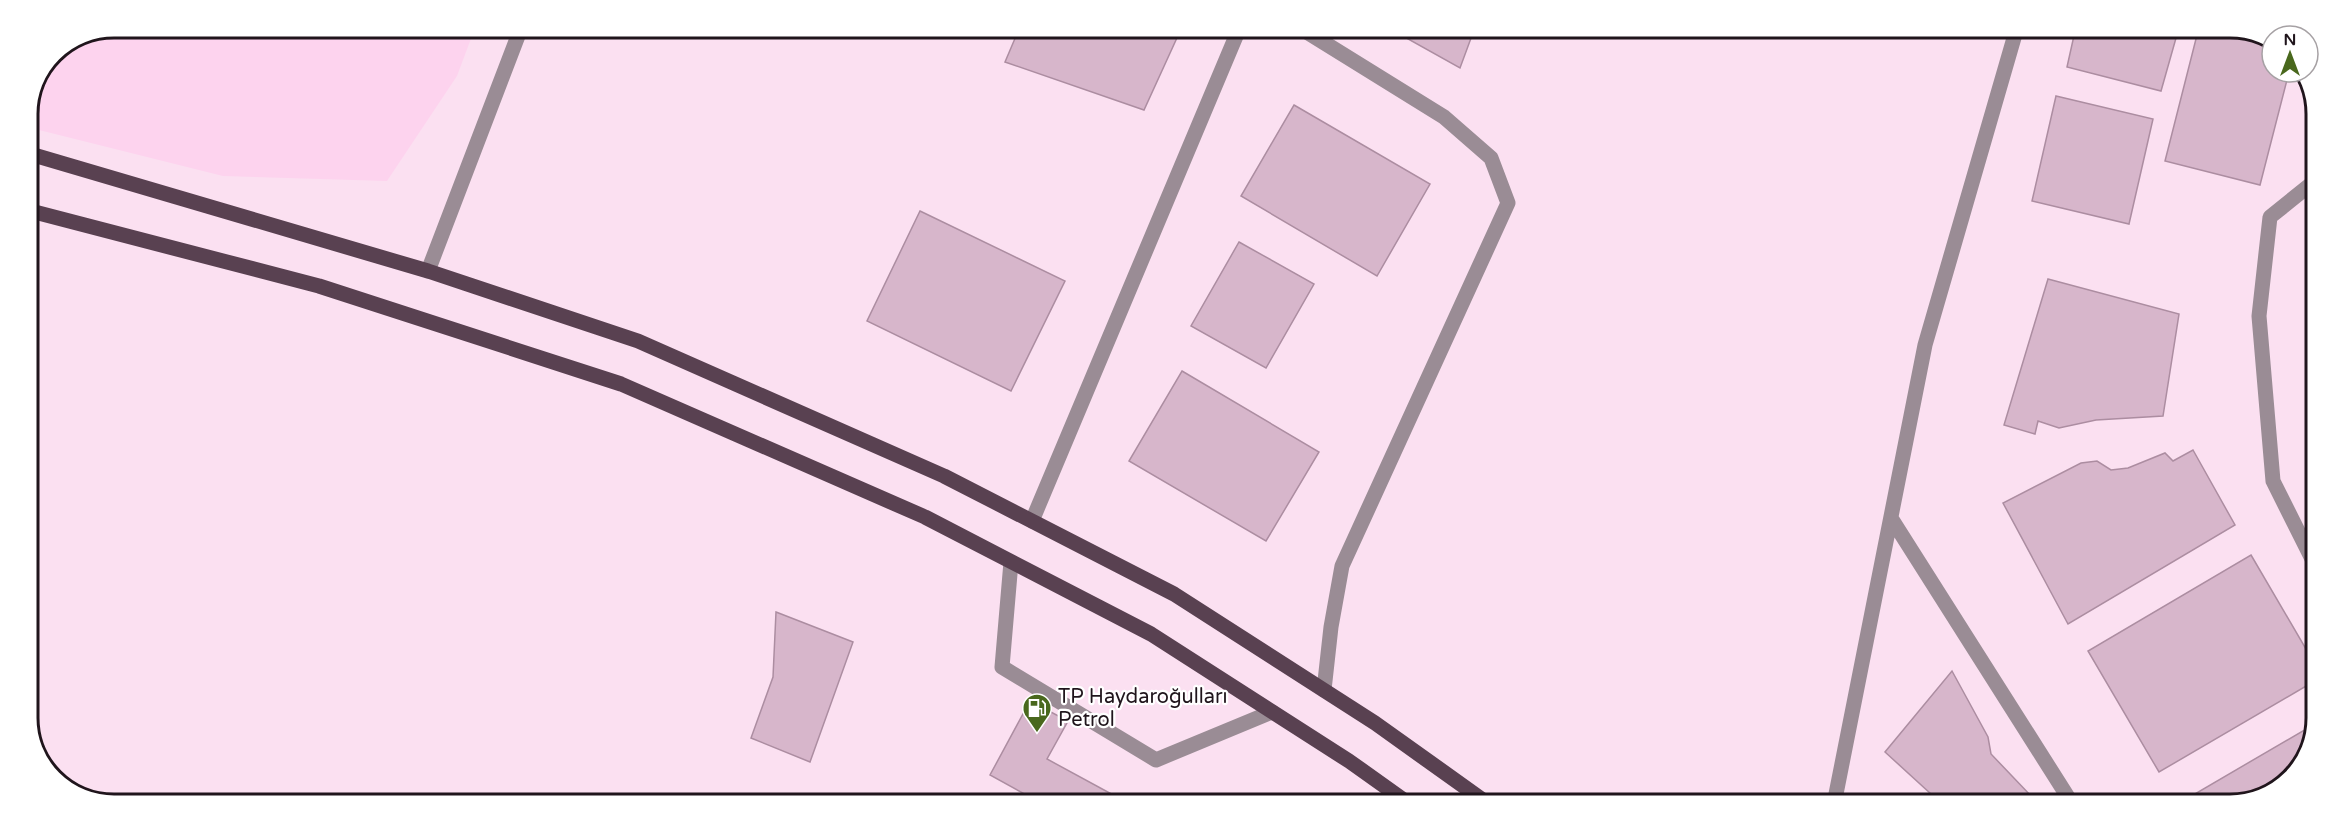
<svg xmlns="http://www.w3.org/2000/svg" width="2344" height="832" viewBox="0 0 2344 832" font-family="'Varela Round',sans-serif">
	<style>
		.built { fill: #fdd3ee }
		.building { fill: #d7b6cb; stroke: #ac8da1; stroke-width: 1.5 }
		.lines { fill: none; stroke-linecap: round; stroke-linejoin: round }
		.service { stroke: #9a8c95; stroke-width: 15 }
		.minor { stroke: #9a8c95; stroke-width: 15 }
		.primary { stroke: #594151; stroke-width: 15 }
		.labels { text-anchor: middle; stroke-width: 4.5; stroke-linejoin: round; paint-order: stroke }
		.poi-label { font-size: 20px; fill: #20151c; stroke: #fff; text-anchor: start }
		.rim { fill: none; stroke: #20151c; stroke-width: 3 }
	</style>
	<rect width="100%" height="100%" fill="#fbe0f1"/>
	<path class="built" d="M113 27 475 28 457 76 387 181 223 176 27 127V108L52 52Z"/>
	<path class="building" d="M1019 29H1181L1144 110 1005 62Z
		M1392 30H1474L1460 68Z
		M2075 31H2178L2161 91 2067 67Z
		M2198 31H2258L2272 41V72H2289L2260 185 2165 161Z
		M2056 96 2153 119 2129 224 2032 201Z
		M1294 105 1430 184 1377 276 1241 196Z
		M920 211 1065 281 1011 391 867 321Z
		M1239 242 1314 284 1266 368 1191 326Z
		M2048 279 2179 314 2163 416 2096 420 2059 428 2038 421 2035 434 2004 425Z
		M1182 371 1319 452 1266 541 1129 461Z
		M2193 450 2235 525 2068 624 2003 503 2081 463 2097 461 2111 470 2128 468 2165 453 2173 461Z
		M2251 555 2313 661V682L2159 772 2088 651Z
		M776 612 853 642 810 762 751 738 773 677Z
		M1952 671 1988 737 1991 754 2033 798 2028 805 1942 804 1885 752Z
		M1030 701 1068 721 1047 759 1128 803H1041L990 775Z
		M2313 725V746L2283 787 2231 805H2176Z"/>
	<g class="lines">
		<path class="service" d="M1011 562 1002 667 1156 760 1272 712"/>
		<path class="minor" d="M1302 29 1444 117 1491 158 1508 203 1342 566 1331 627 1324 690
			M428 271 521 28
			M1891 518 2073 805
			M1032 521 1239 29
			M2314 563 2273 481 2259 316 2270 217 2316 180
			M1834 804 1925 345 2016 31"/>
		<path class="primary" d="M27 153 428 271 638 341 944 476 1174 594 1375 723 1487 803
			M27 210 319 286 621 384 925 517 1151 634 1349 761 1408 803"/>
	</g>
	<defs>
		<g id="fuel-pin" transform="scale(1.5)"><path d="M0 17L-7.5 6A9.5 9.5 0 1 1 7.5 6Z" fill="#49681d" stroke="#fff"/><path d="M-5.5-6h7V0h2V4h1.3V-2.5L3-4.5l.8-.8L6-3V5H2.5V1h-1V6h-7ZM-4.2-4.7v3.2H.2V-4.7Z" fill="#fff"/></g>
	</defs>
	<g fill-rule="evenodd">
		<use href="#fuel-pin" x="1037" y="708"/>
	</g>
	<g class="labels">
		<g class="poi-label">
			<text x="1058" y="703">TP Haydaroğulları<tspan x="1058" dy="23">Petrol</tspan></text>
		</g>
	</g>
	<path d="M0 0H2344V832H0ZM114 38H2230A76 76 0 0 1 2306 114V718A76 76 0 0 1 2230 794H114A76 76 0 0 1 38 718V114A76 76 0 0 1 114 38Z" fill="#fff" fill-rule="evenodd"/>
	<path class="rim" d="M114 38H2230A76 76 0 0 1 2306 114V718A76 76 0 0 1 2230 794H114A76 76 0 0 1 38 718V114A76 76 0 0 1 114 38Z"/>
	<g transform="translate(2290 54)"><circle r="28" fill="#ffffff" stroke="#a6a1a4" stroke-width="1.5"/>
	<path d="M0-4.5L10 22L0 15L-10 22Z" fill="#49681d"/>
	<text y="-9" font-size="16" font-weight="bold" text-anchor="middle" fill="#20151c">N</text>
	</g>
</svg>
